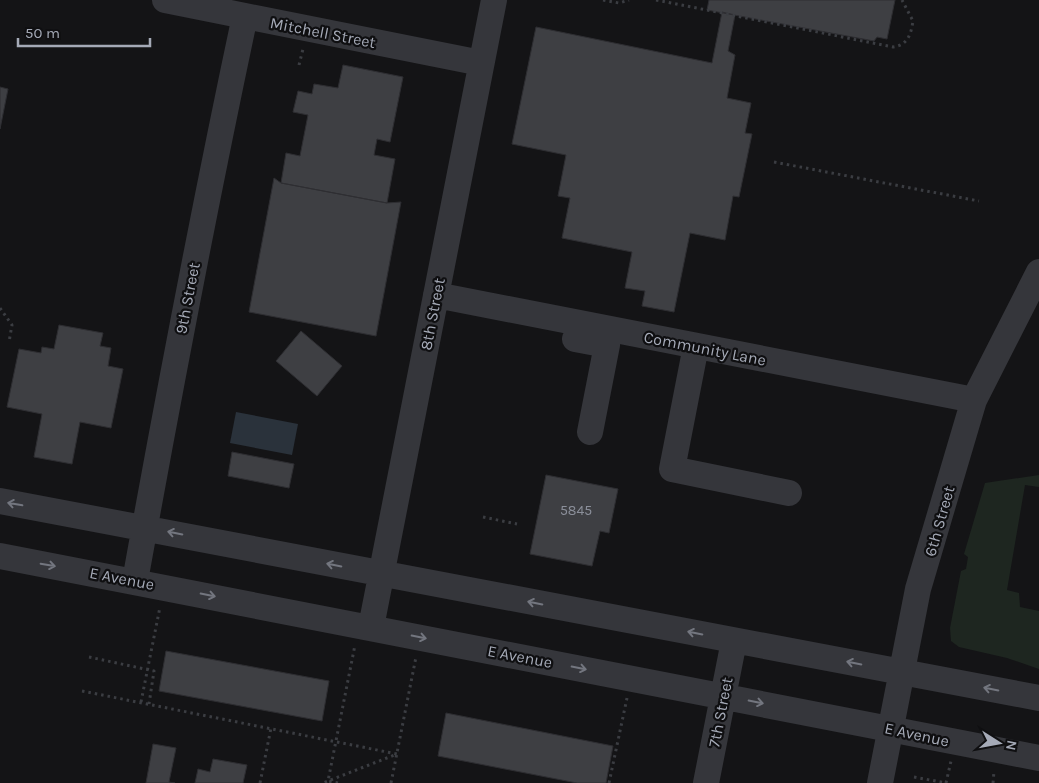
<svg xmlns="http://www.w3.org/2000/svg" width="1039" height="783" viewBox="0 0 1039 783" font-family="Karla,sans-serif">
	<style>
		.green { fill: #1e2620 }
		.water { fill: #2a323b }
		.building { fill: #3e3f43; stroke: #2e2e32 }
		.lines { fill: none; stroke-linecap: round; stroke-linejoin: round }
		.path { stroke: #3b3d42; stroke-width: 3; stroke-dasharray: 2.5 4; stroke-linecap: butt }
		.minor { stroke: #35363b; stroke-width: 26 }
		.oneway { stroke: #73767f }
		.labels { text-anchor: middle; stroke-width: 4.5; stroke-linejoin: round; paint-order: stroke }
		.number-label { font-size: 14px; fill: #8b8f9a }
		.street-label { font-size: 16px; fill: #a5aab7; stroke: #0f0f11 }
	</style>
	<rect width="100%" height="100%" fill="#141416"/>
	<path class="green" d="M1039 475V487L1025 485 1007 590 1019 593 1020 607 1039 611V669L1007 658 959 647 951 641 950 628 961 571 966 569 968 557 964 554 985 483Z"/>
	<path class="water" d="M236 412 298 424 292 455 230 443Z"/>
	<path class="building" d="M709 0H895L887 39 877 37 874 41 707 10Z
		M722 12 735 15 728 51 735 55 727 98 751 103 745 133 752 134 739 197 733 196 725 240 690 233 674 312 642 306 645 291 625 288 632 252 562 238 570 198 558 196 566 155 512 144 536 27 712 63Z
		M343 65 403 77 390 142 377 139 374 155 395 159 387 203 281 183 286 153 300 156 308 115 293 112 298 91 312 94 314 84 338 88Z
		M0 87 8 89 0 129Z
		M274 178 281 183 387 203 401 202 376 336 249 312Z
		M59 325 103 333 100 346 111 348 108 366 123 369 111 428 80 422 72 464 34 457 42 414 7 407 19 349 41 353 42 347 54 349Z
		M301 331 342 366 317 396 276 361Z
		M232 452 294 464 289 488 228 476Z
		M546 475 618 489 609 533 600 531 592 566 530 554Z
		M166 651 329 681 322 721 159 691Z
		M446 713 613 746 606 783H577L438 756Z
		M153 744 176 748 169 782 175 783H146Z
		M213 759 247 765 243 783H195L198 769 210 772Z"/>
	<g class="lines">
		<path class="path" d="M603 0 619 3 629 0
			M656 0 893 47C908 45 911 34 913 21L902 0
			M299 65 303 49
			M774 162 979 201
			M0 308 12 325 9 342
			M483 517 517 524
			M89 657 154 671 149 704
			M82 691 397 754 323 783
			M141 702 160 607
			M914 777 946 783 951 761
			M260 783 271 728
			M338 783 328 781 355 645
			M391 783 416 657
			M609 783 627 698
			M993 783 994 771"/>
		<path class="minor" d="M165 0 481 63
			M436 295 974 400
			M575 339 607 345 590 432
			M696 346 672 469 789 493
			M0 501 1039 698
			M0 556 1039 758
			M135 581C169 392 205 204 245 16
			M371 627 494 0
			M706 783 734 641
			M880 783 918 589 968 420 974 400 1039 272"/>
	</g>
	<defs><path id="oneway-shaft" d="M-6 0H5M1.5-3L5.5 0L1.5 3" fill="none" stroke-width="1.6" stroke-linecap="round" stroke-linejoin="round" transform="scale(1.25)"/></defs>
	<g class="oneway">
		<use href="#oneway-shaft" transform="translate(15 504) rotate(-170)"/>
		<use href="#oneway-shaft" transform="translate(175 533) rotate(-169)"/>
		<use href="#oneway-shaft" transform="translate(48 565) rotate(10)"/>
		<use href="#oneway-shaft" transform="translate(334 565) rotate(-169)"/>
		<use href="#oneway-shaft" transform="translate(208 595) rotate(11)"/>
		<use href="#oneway-shaft" transform="translate(535 603) rotate(-169)"/>
		<use href="#oneway-shaft" transform="translate(695 633) rotate(-169)"/>
		<use href="#oneway-shaft" transform="translate(419 637) rotate(11)"/>
		<use href="#oneway-shaft" transform="translate(854 663) rotate(-169)"/>
		<use href="#oneway-shaft" transform="translate(579 668) rotate(11)"/>
		<use href="#oneway-shaft" transform="translate(991 689) rotate(-169)"/>
		<use href="#oneway-shaft" transform="translate(756 702) rotate(11)"/>
	</g>
	<g class="labels">
		<g class="number-label">
			<text x="576" y="515">5845</text>
		</g>
		<g class="street-label">
			<text transform="translate(323 32) rotate(11)" y="6">Mitchell Street</text>
			<text transform="translate(187 298) rotate(-79)" y="6">9th Street</text>
			<text transform="translate(432 314) rotate(-79)" y="6">8th Street</text>
			<text transform="translate(705 348) rotate(11)" y="6">Community Lane</text>
			<text transform="translate(939 521) rotate(-74)" y="6">6th Street</text>
			<text transform="translate(122 578) rotate(11)" y="6">E Avenue</text>
			<text transform="translate(520 656) rotate(11)" y="6">E Avenue</text>
			<text transform="translate(720 712) rotate(-79)" y="6">7th Street</text>
			<text transform="translate(917 734) rotate(12)" y="6">E Avenue</text>
		</g>
	</g>
	<g transform="translate(999 743) rotate(101)" stroke="#0f0f11" stroke-width="4" paint-order="stroke">
	<path d="M0-4L9 19L0 12L-9 19Z" fill="#a5aab7"/>
	<text y="-8" font-size="14" font-weight="bold" text-anchor="middle" fill="#a5aab7">N</text>
	</g>
	<path d="M18 38v8h132v-8" fill="none" stroke="#a5aab7" stroke-width="2.5"/>
	<text x="25" y="38" font-size="15" fill="#a5aab7" stroke="#0f0f11" stroke-width="4" paint-order="stroke">50 m</text>
</svg>
